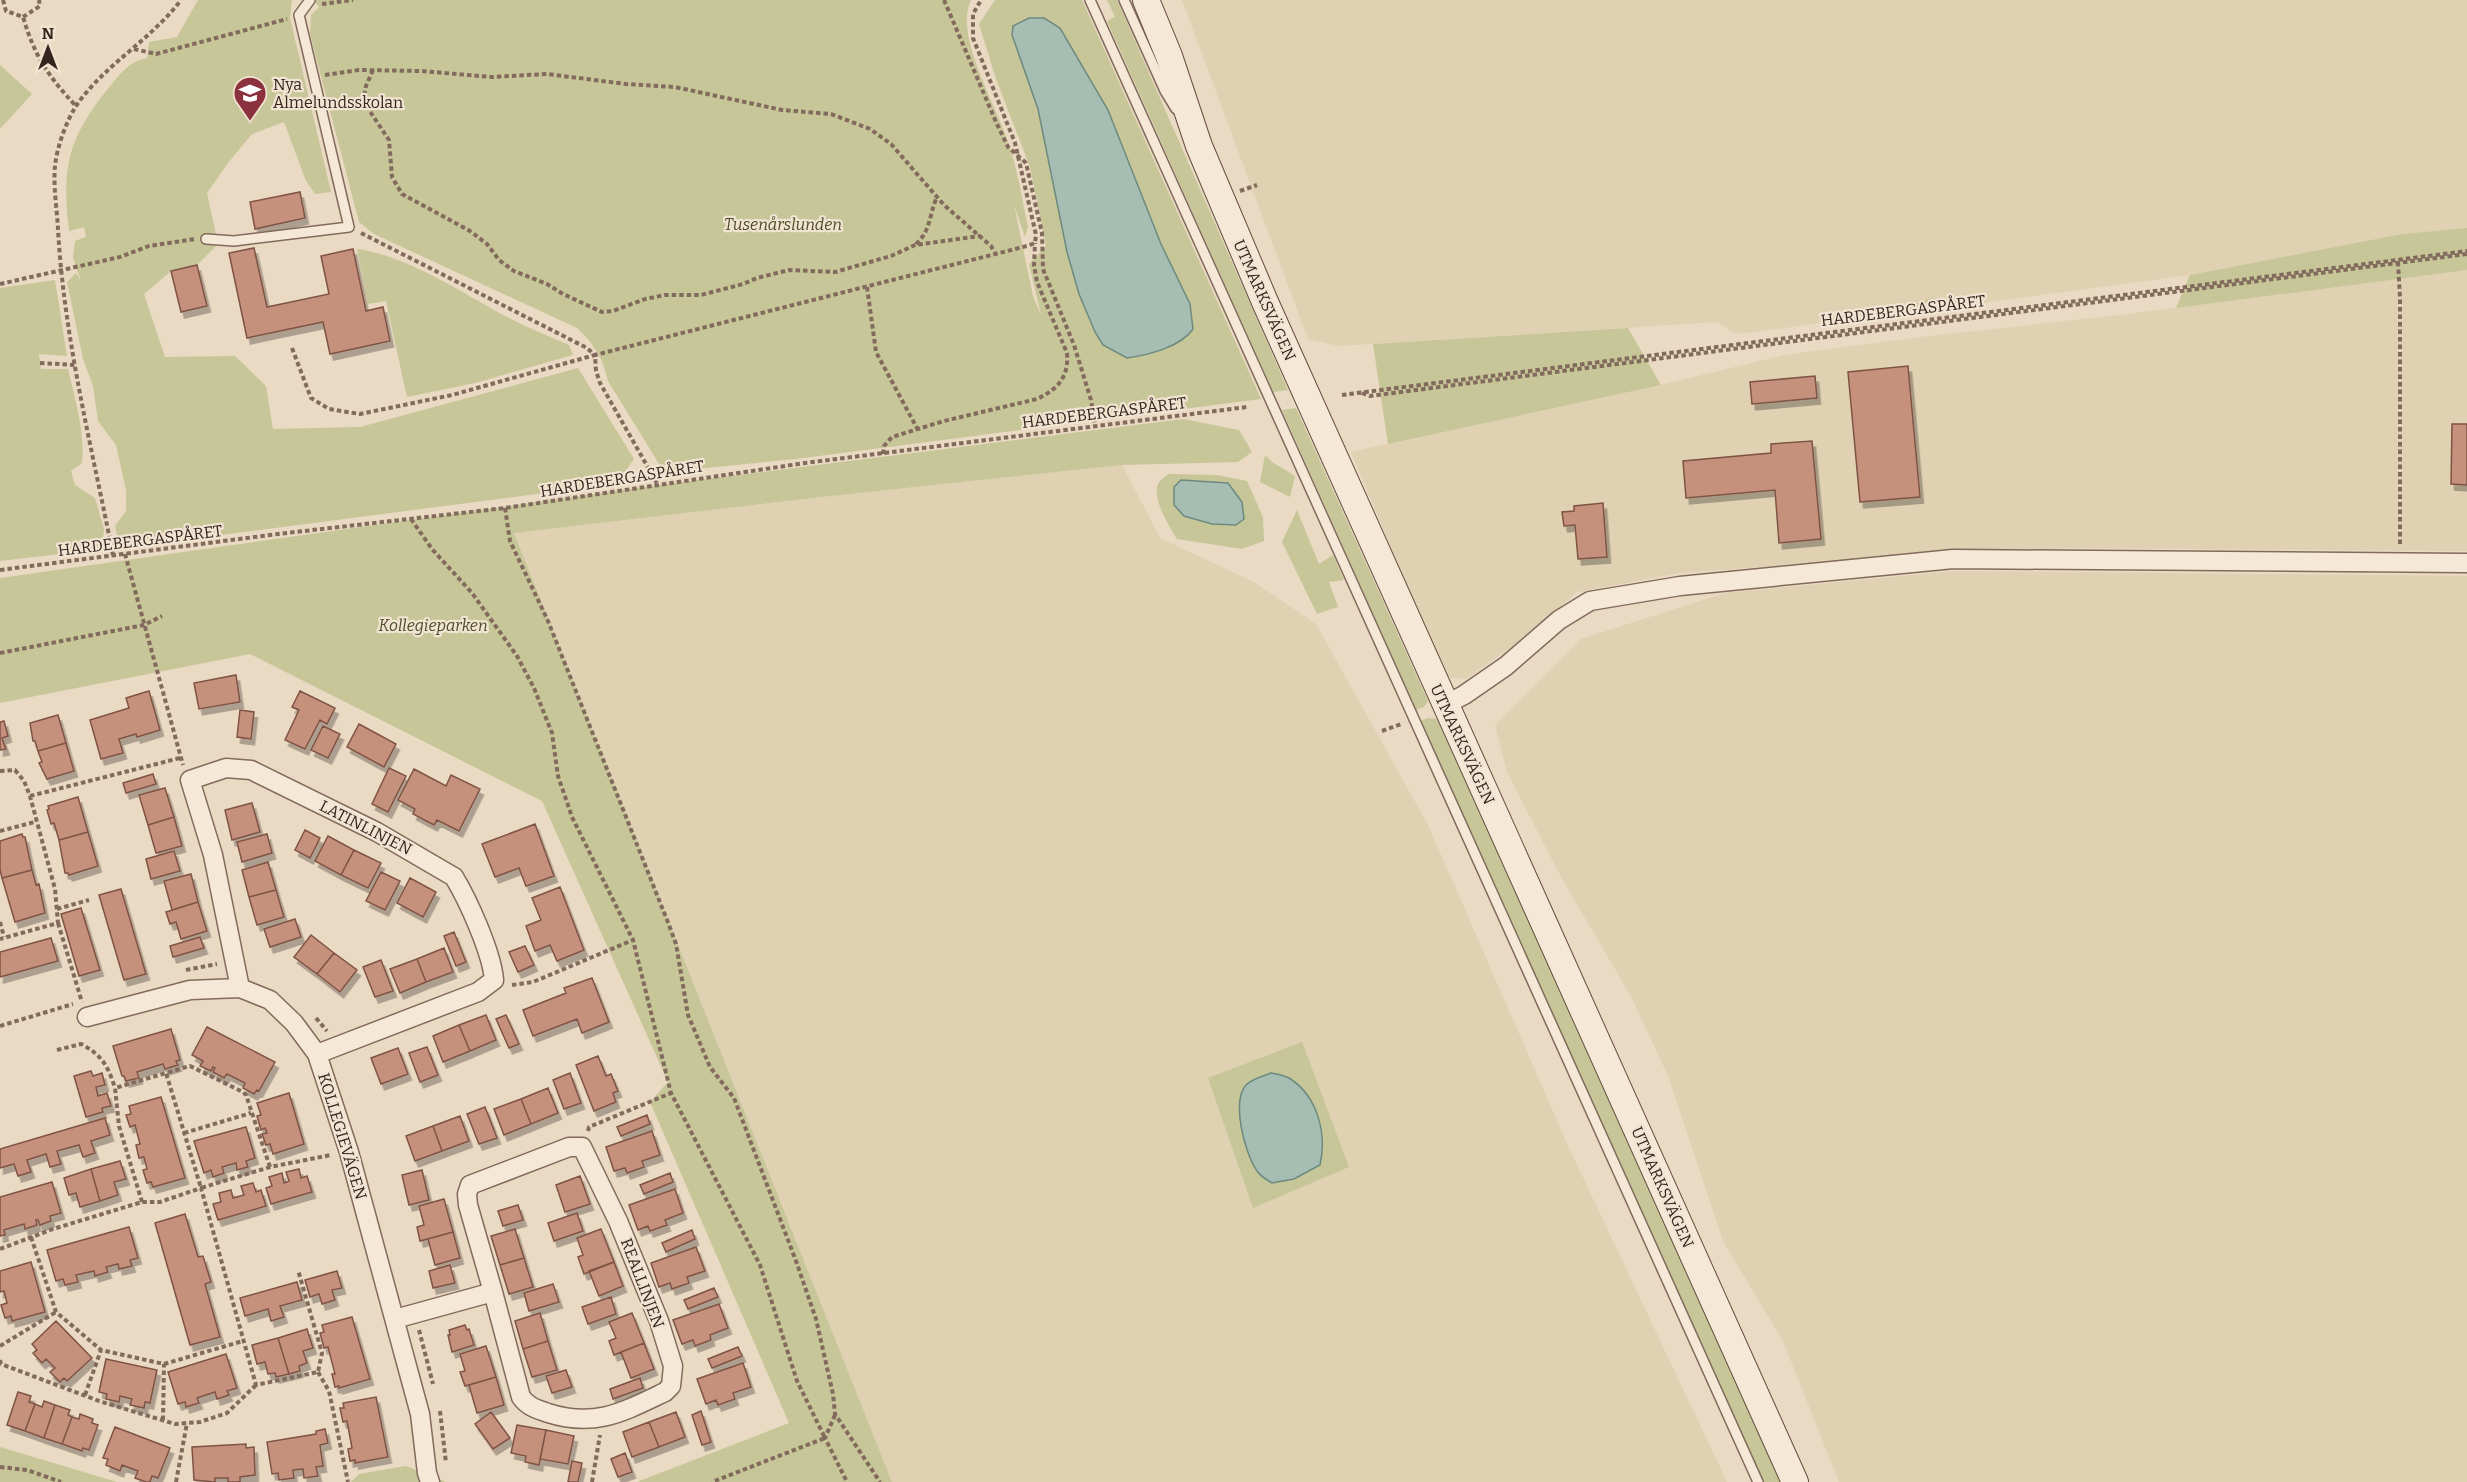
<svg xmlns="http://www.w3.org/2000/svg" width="2467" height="1482" viewBox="0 0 2467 1482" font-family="Bitter,serif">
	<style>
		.farmland { fill: #dfd1b2 }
		.green { fill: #c7c698 }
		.water { fill: #a5bdb3; stroke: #6d8a7f; stroke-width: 1.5 }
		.building { fill: #c5917c; stroke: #7f5344; stroke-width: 1.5; filter: url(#shadow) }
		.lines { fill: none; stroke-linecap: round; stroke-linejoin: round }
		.service-casing { stroke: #826b5c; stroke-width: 12 }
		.minor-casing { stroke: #826b5c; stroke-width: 21 }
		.secondary-casing { stroke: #644c3f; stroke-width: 28 }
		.path { stroke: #826b5c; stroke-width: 4; stroke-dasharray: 4.5 3; stroke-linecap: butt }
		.service { stroke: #f5e8d6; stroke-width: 9 }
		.minor { stroke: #f5e8d6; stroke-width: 18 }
		.secondary { stroke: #f5e8d6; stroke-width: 26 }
		.labels { text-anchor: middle; stroke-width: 4.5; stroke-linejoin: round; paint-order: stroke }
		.poi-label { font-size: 16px; fill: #34261e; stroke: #f2e4d2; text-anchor: start }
		.park-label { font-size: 16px; font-style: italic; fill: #4a4e27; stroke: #f2e4d2 }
		.street-label { font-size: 16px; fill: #34261e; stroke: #f2e4d2 }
	</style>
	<defs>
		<filter id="shadow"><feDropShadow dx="3.5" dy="6" stdDeviation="0" flood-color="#0004"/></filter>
	</defs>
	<rect width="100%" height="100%" fill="#ead9c3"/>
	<path class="farmland" d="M1182 0H2467V228L2402 234 2190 275 1983 303 1930 298 1885 315 1736 334 1717 322 1339 346 1308 339Z
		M2467 270V551L2071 548 1932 554 1680 573 1577 592 1527 636 1466 679 1445 677 1351 452 1661 385 1784 355 1920 337 2119 315Z
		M1122 465 1160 538 1252 581 1316 624 1428 825 1569 1148 1727 1482H892L514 533 822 497Z
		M1954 571 2467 576V1482H1839L1783 1341 1723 1241 1668 1076 1632 998 1561 877 1507 772 1495 725 1581 639 1725 593Z"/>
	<path class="green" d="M198 0H292L290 18 331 192 315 194 306 181 284 122 252 134 228 163 207 193 218 244 197 265 171 271 144 294 165 357 235 356 266 386 273 429 360 427 578 368 634 459 626 470 630 482 120 548 115 526 126 511V490L116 445 98 421 93 386 83 359 67 282 76 273 81 281 73 258 75 241 86 237 84 227 69 231C61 165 69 136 111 85 121 73 131 60 147 58L149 42 177 37Z
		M316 0H971C953 35 998 108 1009 145 1018 171 1022 200 1028 227L1025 237 1014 205 1033 296 1041 315 1029 264 1046 246 1030 167 996 79 979 24 995 0H1082L1261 399 796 459 664 472 608 381C603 358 594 344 577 328L374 234 359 222 310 34 311 15 319 7 315 2Z
		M1107 0H1117L1288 390 1273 392 1107 21 1115 17Z
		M0 65 32 94 0 129Z
		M2467 228V270L2176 308 2190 275 2402 234Z
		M357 249C407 255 465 295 509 318 528 328 549 336 569 345L573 355 475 383 407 397 386 301 368 304Z
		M55 280 67 356 39 354 41 369H68C75 399 85 432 82 463L71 471 75 485 95 498 104 529 102 549 0 561V288Z
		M1930 298 1983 303 1885 315Z
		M1628 328 1661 385 1388 444 1373 344Z
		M1296 408 1428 701 1424 707 1416 710 1282 410Z
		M1183 419 1239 430 1252 452 1238 462 1122 465 822 497 514 533 892 1482H637L789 1423 650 1102 668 1082 542 801 250 654 0 703V578L658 485Z
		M1265 455 1272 462 1295 476 1290 497 1260 482Z
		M1168 474 1217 475 1247 481 1263 517 1264 541 1242 549 1177 539C1169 526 1152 499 1158 484 1160 480 1165 477 1168 474Z
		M1297 510 1319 564 1333 555 1344 580 1329 582 1338 607 1317 614 1282 542Z
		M1428 718 1437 719 1781 1482H1764L1420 721Z
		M1302 1042 1349 1167 1253 1208 1208 1078Z
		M0 1447 117 1482H0Z
		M406 1466 446 1482H351L359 1474Z"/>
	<path class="water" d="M1029 18H1044L1060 28 1108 110 1161 244 1190 304 1193 329C1181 347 1148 355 1127 358L1103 345 1095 332 1079 294 1067 252 1038 109 1012 35 1013 26Z
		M1181 480 1228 483 1242 502 1244 519 1236 525 1212 524 1184 516 1174 505V487Z
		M1271 1073C1277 1074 1284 1075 1289 1078 1318 1096 1327 1134 1320 1165L1294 1179 1272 1183C1267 1180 1260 1176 1257 1171 1245 1154 1231 1102 1246 1085 1251 1079 1264 1076 1271 1073Z"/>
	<path class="building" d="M300 192 305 218 255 229 250 202Z
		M254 248 267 307 329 294 321 256 353 249 366 311 383 307 390 341 330 354 323 322 247 338 229 253Z
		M197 265 207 306 181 312 171 271Z
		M1908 366 1920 497 1860 502 1848 372Z
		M1815 376 1817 398 1752 404 1750 382Z
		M2452 424H2467V485L2451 484Z
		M1812 441 1821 539 1779 543 1775 490 1686 498 1683 461 1771 453V444Z
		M1603 503 1607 557 1578 559 1575 525 1564 526 1562 512 1574 511V506Z
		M236 675 240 702 199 709 194 683Z
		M149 691 160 730 137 737 136 734 119 739 123 753 101 759 90 720 129 708 126 698Z
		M300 691 335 708 327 724 320 720 305 749 285 740 299 710 292 707Z
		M240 710 254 712 251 739 237 737Z
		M58 715 66 743 38 751 35 741H33L30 723Z
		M4 721 8 736 2 738 6 749 0 750V722Z
		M359 724 396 744 384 767 347 747Z
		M323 726 340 734 328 758 311 750Z
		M66 743 74 771 47 779 39 763 42 762 38 751Z
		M389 768 406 776 388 812 372 804Z
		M414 769 446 786 451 775 480 789 459 831 437 820 434 825 413 814 415 809 398 800Z
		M153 774 156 784 126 793 123 783Z
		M165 788 174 817 148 825 139 795Z
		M78 797 88 832 59 840 54 823 51 824 47 810 49 809 48 806Z
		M252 803 260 832 232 840 225 810Z
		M174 817 182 846 156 853 148 825Z
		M535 824 554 876 526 886 519 868 495 877 482 844Z
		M305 830 320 838 310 858 295 850Z
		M88 832 98 866 69 875 68 873H65L59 840Z
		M22 834 23 837H25L32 870 2 878 0 870V841Z
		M267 834 272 853 242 862 237 842Z
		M328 836 354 850 341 875 315 861Z
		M354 850 381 863 368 888 341 875Z
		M174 851 180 871 151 879 146 859Z
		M268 862 276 890 249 897 242 870Z
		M32 870 36 885 39 884 45 913 15 922 2 878Z
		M381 872 400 881 385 910 366 901Z
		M191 874 198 902 172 910 164 881Z
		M410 878 436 892 423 917 397 903Z
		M560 887 584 950 557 961 550 945 535 951 526 926 541 920 532 898Z
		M121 889 146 974 124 980 99 895Z
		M276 890 284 917 257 925 249 897Z
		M198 902 207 931 181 939 176 922 170 924 166 912Z
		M81 908 100 970 79 976 61 914Z
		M295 919 301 937 270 947 264 929Z
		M454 932 466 962 456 966 444 936Z
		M311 935 334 953 317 974 294 957Z
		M200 937 204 948 173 957 170 946Z
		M51 938 58 961 0 977V952Z
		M525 946 534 965 518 972 509 952Z
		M444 948 453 972 426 982 417 959Z
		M334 953 357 970 340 992 317 974Z
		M417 959 426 982 400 993 390 969Z
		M381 960 393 991 375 997 363 967Z
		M592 978 609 1022 582 1033 577 1019 533 1036 523 1010 566 993 564 988Z
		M486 1015 496 1040 470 1051 459 1025Z
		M506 1015 519 1044 509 1048 496 1019Z
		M459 1025 470 1051 443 1062 433 1036Z
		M207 1027 275 1062 259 1091 257 1090 254 1094 243 1088 245 1083 227 1074 224 1078 213 1072 215 1068 213 1067 211 1071 200 1066 203 1061 192 1055Z
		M171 1029 180 1060 176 1061 178 1065 165 1069 163 1064 137 1072 139 1078 126 1081 124 1076H122L113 1046Z
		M427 1047 438 1075 420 1082 409 1053Z
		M398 1048 408 1074 381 1084 371 1058Z
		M598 1056 606 1076 611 1074 618 1091 613 1093 616 1102 594 1111 576 1065Z
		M91 1071 93 1076 102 1073 105 1085 96 1087 98 1096 107 1093 111 1106 102 1108 103 1112 86 1117 74 1076Z
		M570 1073 581 1103 564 1109 553 1080Z
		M548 1088 558 1113 531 1124 521 1099Z
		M289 1093 304 1144 273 1154 270 1144 266 1145 262 1134 267 1133 265 1128 261 1130 257 1116 261 1115 257 1103Z
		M161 1097 185 1178 153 1187 151 1182 147 1183 143 1170 147 1169 144 1157 139 1158 136 1145 140 1144 135 1125 130 1127 126 1115 131 1114 129 1106Z
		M521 1099 531 1124 504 1135 494 1109Z
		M485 1107 497 1138 479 1144 467 1114Z
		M647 1115 650 1124 621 1136 617 1127Z
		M460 1116 469 1141 442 1151 433 1126Z
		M105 1118 110 1135 91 1141 95 1153 83 1157 79 1145 57 1151 61 1164 50 1167 46 1154 27 1160 31 1172 18 1176 14 1164 0 1168V1149Z
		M433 1126 442 1151 415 1161 406 1136Z
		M246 1127 255 1158 246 1161 248 1167 237 1170 236 1163 222 1167 224 1173 213 1177 211 1170 204 1173 194 1141Z
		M652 1131 660 1155 642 1161 644 1167 627 1173 625 1168 614 1171 606 1147Z
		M120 1161 126 1179 114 1182 118 1195 100 1201 91 1169Z
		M91 1169 100 1201 80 1207 76 1193 69 1195 64 1178Z
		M299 1169 301 1178 307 1176 312 1192 271 1204 266 1188 272 1186 269 1177 282 1173 284 1183 289 1181 286 1172Z
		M422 1170 429 1200 409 1205 402 1175Z
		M670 1173 673 1182 644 1194 640 1185Z
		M580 1176 590 1204 565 1212 556 1185Z
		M52 1182 61 1213 50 1216 51 1221 40 1225 38 1220H36L37 1225 25 1229 24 1224 4 1230 5 1235 0 1236V1197Z
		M253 1183 256 1192 261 1190 266 1206 218 1220 213 1204 221 1202 219 1193 231 1190 233 1198 244 1195 241 1186Z
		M675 1189 683 1213 665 1220 667 1225 650 1231 648 1226 638 1230 629 1205Z
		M444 1199 453 1232 420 1241 417 1227 424 1225 419 1206Z
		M518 1205 523 1220 503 1226 498 1211Z
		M577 1213 583 1231 554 1241 548 1223Z
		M185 1214 198 1257 203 1256 211 1282 205 1284 220 1337 190 1345 155 1223Z
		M129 1227 138 1258 130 1260 132 1266 119 1269 118 1264 106 1267 108 1272 95 1276 94 1271 76 1275 78 1282 65 1285 63 1279 56 1281 47 1250Z
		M515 1229 524 1258 500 1265 491 1236Z
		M601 1229 614 1262 584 1274 578 1257 583 1255 577 1238Z
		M692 1230 695 1239 666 1252 662 1243Z
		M453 1232 460 1258 435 1265 428 1239Z
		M696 1247 705 1271 687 1277 689 1283 672 1289 670 1283 659 1287 651 1263Z
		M524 1258 533 1287 509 1294 500 1265Z
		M31 1262 45 1312 12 1321 11 1316 5 1318 1 1305 7 1303 4 1291 0 1292V1271Z
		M614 1262 623 1286 599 1296 589 1271Z
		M450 1265 455 1283 433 1288 429 1271Z
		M337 1271 342 1288 332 1290 335 1300 322 1304 319 1294 310 1297 305 1280Z
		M297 1282 302 1300 280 1306 284 1317 271 1321 268 1309 245 1316 240 1298Z
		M553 1284 559 1302 529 1311 524 1293Z
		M714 1288 718 1297 688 1309 684 1300Z
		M611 1297 616 1314 588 1324 582 1307Z
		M719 1304 728 1328 710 1335 711 1340 695 1346 693 1340 682 1344 673 1320Z
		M540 1313 548 1341 523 1349 515 1321Z
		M632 1313 644 1343 614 1355 609 1341 616 1338 609 1322Z
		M352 1317 370 1379 339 1388V1386L335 1387 332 1374H335L328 1347 324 1348 320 1333 324 1332 322 1325Z
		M56 1321 92 1358 67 1381 64 1378 60 1382 50 1372 55 1368 46 1359 42 1363 33 1353 37 1350 32 1344Z
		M465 1325 467 1330 469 1329 474 1345 452 1352 448 1335H450L449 1330Z
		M307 1329 313 1348 303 1351 307 1363 299 1366 300 1371 289 1374 278 1338Z
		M278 1338 289 1374 276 1377 275 1373 268 1374 265 1362 257 1364 252 1345Z
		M548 1341 557 1370 532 1377 523 1349Z
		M644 1343 654 1369 631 1378 621 1352Z
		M486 1346 496 1377 465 1386 460 1372 465 1371 460 1354Z
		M738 1347 742 1356 712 1368 708 1359Z
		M226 1354 237 1388 227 1391 229 1395 217 1399 215 1392 197 1398 199 1403 186 1407 185 1402 178 1404 168 1372Z
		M106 1359 157 1370 150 1403 145 1402 144 1408 130 1405 132 1399 120 1396 119 1402 106 1399 107 1394 99 1392Z
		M743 1363 751 1387 733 1393 735 1399 718 1405 716 1400 706 1404 697 1379Z
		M566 1370 572 1387 552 1393 546 1376Z
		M496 1377 504 1405 477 1413 469 1385Z
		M640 1378 643 1388 613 1399 610 1389Z
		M18 1392 31 1396 29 1402 35 1404 25 1431 7 1425Z
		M376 1397 388 1457 355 1463V1460L350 1461 348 1449 352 1448 347 1421 343 1422 340 1408H344L343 1403Z
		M44 1401 55 1405 44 1438 25 1431 35 1404 42 1407Z
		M55 1405 70 1410 68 1415 72 1417 62 1444 44 1438Z
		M701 1411 711 1442 702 1445 692 1415Z
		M491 1412 510 1438 493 1449 475 1424Z
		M676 1412 685 1437 659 1447 649 1422Z
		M80 1414 93 1419 92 1423 98 1425 89 1450 83 1448 82 1451 62 1444 72 1417 79 1419Z
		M649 1422 659 1447 632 1457 623 1432Z
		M517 1425 546 1430 539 1465 525 1462 526 1456 511 1453Z
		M115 1427 170 1448 158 1478 152 1476 150 1482H146L135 1478 138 1471 122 1465 120 1471 106 1465 108 1459 103 1458Z
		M325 1429 328 1443 320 1445 323 1466 316 1467 318 1476 304 1478 303 1469 293 1470 294 1478 279 1480 278 1473 272 1474 267 1442 316 1434V1431Z
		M546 1430 574 1436 568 1464 540 1459Z
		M246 1444V1448L254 1447 255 1475 240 1477V1482H228V1478H215V1482L194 1480 192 1447Z
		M625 1453 632 1472 618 1477 611 1459Z
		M572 1461 582 1463 578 1482H568Z"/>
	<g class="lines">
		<g class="service-casing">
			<path id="service" d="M1090 0 1758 1482
				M1124 0 1165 91 1176 109
				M206 239 234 241 349 227 299 15 310 0"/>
		</g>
		<g class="minor-casing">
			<path id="minor" d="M1445 705 1464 695 1506 666 1559 620 1590 601 1680 586 1953 559 2467 563
				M240 988 213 855 190 780 226 768 251 770 377 832 454 877C468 900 492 953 494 980L478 992 317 1054
				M87 1017 190 990 240 988 270 1000 294 1023 317 1054 349 1152 420 1414 427 1473 430 1482
				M395 1319 493 1292 468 1205 467 1194 470 1185 569 1147H582L618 1221 659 1321 673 1366 671 1386 665 1392C623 1412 595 1428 548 1413 537 1409 528 1407 521 1397L493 1292"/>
		</g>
		<g class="secondary-casing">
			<path id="secondary" d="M1146 0 1169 56 1199 146 1265 302 1795 1482"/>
		</g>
		<path class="path" d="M3 0 6 11 23 17C35 57 48 76 76 106
			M944 0 996 122 1008 147 1026 163 1042 233 1043 269 1074 345 1091 400 1095 425
			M322 4 353 0
			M23 17 40 6 39 0
			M134 49 156 54 287 19
			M373 70 366 86 364 97 369 110 389 140 392 177 402 194 470 231 487 244 499 260 514 271 547 284 563 294 602 312 613 311 645 299 665 295H701L743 284 757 278 789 270 835 272 891 256 915 245 980 236
			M325 75 359 70 421 71 492 77 547 74 626 84 675 87 782 110 831 114 870 129 891 144 944 205 991 246 996 255
			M1240 191 1257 185
			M361 233 587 348 595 355 1027 246 1035 243 1036 235 1015 143 973 38V14L981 0
			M916 244C931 231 929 214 937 197
			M2398 262 2400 298V545
			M0 284 120 257 149 246 195 239
			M867 287 876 352 918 430
			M292 348 311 398 329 409 360 414 452 395 595 355 596 371 600 383 658 485
			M40 363 75 365
			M1362 393 1370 396 2467 254
			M1342 395 2467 251
			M883 454 884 446 892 437 944 421 1037 399C1058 389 1069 377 1067 353L1037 282 1034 265 1035 243
			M505 508 510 541 548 621 669 925 676 944 688 1015 710 1067 734 1098 796 1261 816 1319 833 1394 835 1414 880 1482
			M411 519 432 549 472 593 517 656 534 688 552 733 558 776 572 817 633 940 671 1093 760 1265 797 1381 825 1438 712 1482
			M125 554 183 765
			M113 555C92 448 64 339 58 229 57 209 53 186 55 166 57 147 66 122 76 106 104 65 151 40 181 0
			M0 570 278 534 505 508 805 463 1247 407
			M0 653 144 625 162 616
			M1382 731 1401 724
			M0 771 15 770 24 781 30 796 55 889 58 923 0 939
			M30 796 180 758
			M0 831 35 822
			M57 909 89 900
			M0 922 4 937
			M58 923 82 1002
			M186 970 217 964
			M512 985 533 982 633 940
			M316 1018 327 1031
			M0 1026 73 1004
			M57 1050 81 1044C102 1055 108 1066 115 1088
			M588 1131 589 1127 671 1093
			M184 1133 251 1113
			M270 1167 246 1095 243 1092 190 1066 166 1073 201 1188 270 1167 331 1155
			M142 1202 119 1126 115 1088 166 1073
			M31 1237 56 1312 101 1350 164 1364 243 1341
			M0 1249 53 1229 142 1202H160L201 1188 256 1385 318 1372 322 1353 298 1270
			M419 1330 433 1384
			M0 1346 56 1312
			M0 1360 1 1364 99 1401 175 1424 200 1422 227 1413 256 1385
			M318 1372 329 1391 348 1482
			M85 1395 101 1350
			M440 1411 446 1463
			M835 1415 825 1438 847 1482
			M163 1420 164 1364
			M0 1467 27 1470 61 1482
			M176 1482 187 1423
			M592 1482 600 1435"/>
		<use href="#service" class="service"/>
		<use href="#minor" class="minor"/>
		<use href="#secondary" class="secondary"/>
	</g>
	<defs>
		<g id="school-pin" transform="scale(1.725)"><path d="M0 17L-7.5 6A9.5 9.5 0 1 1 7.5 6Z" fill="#8c313e" stroke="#f2e4d2"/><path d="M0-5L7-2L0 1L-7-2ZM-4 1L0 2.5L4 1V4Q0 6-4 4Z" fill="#fff"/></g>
	</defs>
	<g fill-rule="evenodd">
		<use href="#school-pin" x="250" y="93"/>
	</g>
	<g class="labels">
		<g class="poi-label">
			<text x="273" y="90">Nya<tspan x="273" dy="18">Almelundsskolan</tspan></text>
		</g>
		<g class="park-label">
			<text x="783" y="230">Tusenårslunden</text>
			<text x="433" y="631">Kollegieparken</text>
		</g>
		<g class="street-label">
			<text transform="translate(1265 300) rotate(66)" y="6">UTMARKSVÄGEN</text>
			<text transform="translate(1903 310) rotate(-7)" y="6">HARDEBERGASPÅRET</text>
			<text transform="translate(1104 412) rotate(-7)" y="6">HARDEBERGASPÅRET</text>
			<text transform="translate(622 478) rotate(-9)" y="6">HARDEBERGASPÅRET</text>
			<text transform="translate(140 540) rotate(-7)" y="6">HARDEBERGASPÅRET</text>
			<text transform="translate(1463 744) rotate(65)" y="6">UTMARKSVÄGEN</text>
			<text transform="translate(366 827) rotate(27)" y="6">LATINLINJEN</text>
			<text transform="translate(343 1136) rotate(73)" y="6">KOLLEGIEVÄGEN</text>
			<text transform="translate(1663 1187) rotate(66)" y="6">UTMARKSVÄGEN</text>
			<text transform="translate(643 1283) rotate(69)" y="6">REALLINJEN</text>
		</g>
	</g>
	<g transform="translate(48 48)" stroke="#f2e4d2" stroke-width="4.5" paint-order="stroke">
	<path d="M0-4.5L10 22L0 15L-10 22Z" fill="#34261e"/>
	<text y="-9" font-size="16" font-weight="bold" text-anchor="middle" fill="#34261e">N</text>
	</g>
</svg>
